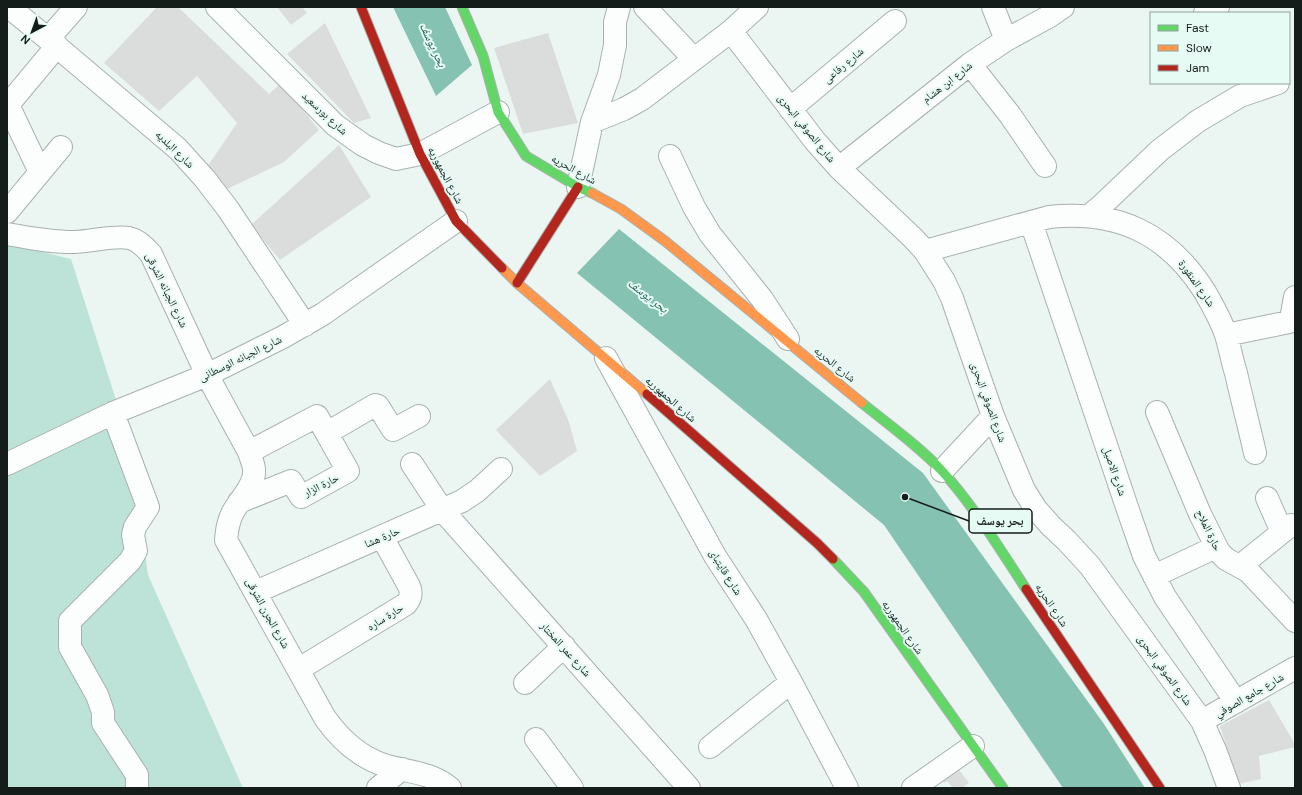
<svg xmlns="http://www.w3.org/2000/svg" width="1302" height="795" viewBox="0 0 1302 795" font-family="'DM Sans','Noto Naskh Arabic',sans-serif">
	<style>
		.green { fill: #bde3d8 }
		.water { fill: #86c2b2 }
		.building { fill: #dbdddd }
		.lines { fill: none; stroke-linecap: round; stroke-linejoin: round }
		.street-casing { stroke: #a8b1ae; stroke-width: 24 }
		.fast-casing { stroke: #a8b1ae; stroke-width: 11 }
		.slow-casing { stroke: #a8b1ae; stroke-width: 11 }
		.jam-casing { stroke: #a8b1ae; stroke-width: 11 }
		.street { stroke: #fcfefd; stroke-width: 22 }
		.fast { stroke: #63d668; stroke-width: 9 }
		.slow { stroke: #ff974d; stroke-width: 9 }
		.jam { stroke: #b3261e; stroke-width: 9 }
		.labels { text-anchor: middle; stroke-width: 4; stroke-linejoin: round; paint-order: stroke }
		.street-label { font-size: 11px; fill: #151d1b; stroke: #e6fbf4 }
		.water-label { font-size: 12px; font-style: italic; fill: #216252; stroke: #e6fbf4 }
		.leader { fill: none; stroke: #151d1b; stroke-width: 1.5 }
		.callout-dot { fill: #151d1b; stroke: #e6fbf4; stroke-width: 1.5 }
		.callout { fill: #e6fbf4; stroke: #151d1b; stroke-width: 1.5 }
		.callout-label { font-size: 12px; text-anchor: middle; font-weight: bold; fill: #151d1b }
	</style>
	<rect width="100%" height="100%" fill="#ebf6f3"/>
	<path class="green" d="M7 243 71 259 131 447 148 575 243 788H7Z"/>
	<path class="water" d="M393 7H445L472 65 436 96Z
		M619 229 923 473 1104 724 1145 788H1063L884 525 577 273Z"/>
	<path class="building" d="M157 7H178L269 94 281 83 319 130 284 162 227 189 207 167 237 123 197 76 159 111 104 63Z
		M277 7H302L307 13 291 25Z
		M325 23 371 118 354 123 287 54Z
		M548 33 578 123 523 134 494 48Z
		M339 145 371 197 280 260 251 225Z
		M550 379 569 422 577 451 540 476 496 430Z
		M1269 700 1295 744V747L1259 756 1261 779 1238 784 1220 726Z
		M954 763 969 783 962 788H953L947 781 944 783 938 775Z"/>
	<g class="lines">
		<g class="street-casing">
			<path id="street" d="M9 7 48 39 178 149 205 179 228 209 305 325
				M217 7 335 125 363 145 379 153 396 159 420 154 498 112
				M645 7 694 59
				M993 7 1006 40
				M1205 13 1218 7
				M731 31 815 141 839 168 913 238 925 251 944 281 952 298 993 416 1024 490 1036 509 1051 526 1067 541 1090 566 1202 721 1215 750 1229 788
				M48 39 76 7
				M970 64 1010 115 1045 166
				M8 105 40 172
				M7 106 57 46
				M790 109 895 21
				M592 122 624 109 642 99 731 31 757 7
				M670 156 694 207 710 234 762 299 788 339
				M839 168 970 64 1006 40 1050 16 1063 7
				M578 187 592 122 609 75 615 45V22L619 7
				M7 212 61 147
				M1089 216 1101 206 1160 150 1198 121 1240 96 1278 83
				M1031 222 1129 513 1144 556 1165 597 1236 702
				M7 234C29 238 51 242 74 242 90 242 114 235 129 238 138 240 145 247 151 254L207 375 249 452C251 459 255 466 254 473 254 486 239 501 233 512 228 521 227 530 226 540L325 718C340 739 359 757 384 765 409 773 429 771 450 788
				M925 251 1049 217C1117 210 1168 233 1205 292 1213 306 1221 320 1226 335 1230 348 1232 361 1236 373 1242 400 1249 426 1255 453
				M1226 335 1289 322 1291 319 1295 297
				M606 358 715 556 756 619 791 682 847 788
				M1157 412 1200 514 1219 552 1226 559 1248 571 1295 621
				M113 413 148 507 135 527 133 535 136 551 130 561 70 621V647L97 695 103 712V723L137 775V788
				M327 433 375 405 378 406 393 430 419 416
				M7 464 113 413 207 375 283 337 323 314 456 221
				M412 464 443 511 689 788
				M942 471 993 416
				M1267 498 1282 532
				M239 502 291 481 301 497 348 471 317 416 249 452
				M1240 566 1291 525
				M1154 576 1216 547
				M256 592 462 501 477 491 501 469
				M299 669 406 604C411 598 412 593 409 586L382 537
				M525 683 564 646
				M1202 721 1295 668
				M536 739 572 788
				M710 747 791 682
				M378 788 402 769
				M913 788 973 746"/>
		</g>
		<g class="fast-casing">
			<path id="fast" d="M462 7 483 56 498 112 526 156 578 187 592 193
				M862 403C889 425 919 446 943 472 975 508 1000 549 1026 589
				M833 559 864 592 1003 788"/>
		</g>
		<g class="slow-casing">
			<path id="slow" d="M592 193 621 209 665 241 862 403
				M502 268 517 283 647 394"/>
		</g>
		<g class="jam-casing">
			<path id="jam" d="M361 7 420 154 456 221 502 268
				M517 283 578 187
				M647 394 817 543 833 559
				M1026 589 1160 788"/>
		</g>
		<use href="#street" class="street"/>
		<use href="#fast" class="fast"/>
		<use href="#slow" class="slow"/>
		<use href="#jam" class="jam"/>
	</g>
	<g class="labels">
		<g class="street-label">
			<text transform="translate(843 65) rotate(-40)" y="4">شارع رفاعى</text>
			<text transform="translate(947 82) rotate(-38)" y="4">شارع ابن هشام</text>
			<text transform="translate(325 113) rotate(43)" y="4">شارع بورسعيد</text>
			<text transform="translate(807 128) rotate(51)" y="4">شارع الصوفي البحرى</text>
			<text transform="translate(175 149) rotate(44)" y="4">شارع البلديه</text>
			<text transform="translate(574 169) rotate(29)" y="4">شارع الحريه</text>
			<text transform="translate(446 175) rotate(62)" y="4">شارع الجمهوريه</text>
			<text transform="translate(1197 283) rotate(55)" y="4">شارع المنقورة</text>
			<text transform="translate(167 290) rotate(64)" y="4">شارع الجبانه الشرقى</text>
			<text transform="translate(240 358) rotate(-26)" y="4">شارع الجبانه الوسطانى</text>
			<text transform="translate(835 364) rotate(39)" y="4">شارع الحريه</text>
			<text transform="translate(671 399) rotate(41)" y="4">شارع الجمهوريه</text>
			<text transform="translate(989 402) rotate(70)" y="4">شارع الصوفي البحرى</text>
			<text transform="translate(1115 471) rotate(71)" y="4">شارع الاصيل</text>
			<text transform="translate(321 485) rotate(-27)" y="4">حارة الزار</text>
			<text transform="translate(1209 530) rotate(64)" y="4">حارة الملاح</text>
			<text transform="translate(382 537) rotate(-23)" y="4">حارة هشا</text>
			<text transform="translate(726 572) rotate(58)" y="4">شارع قايتباى</text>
			<text transform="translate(1052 605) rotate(56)" y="4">شارع الحريه</text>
			<text transform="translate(268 613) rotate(61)" y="4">شارع الجرن الشرقى</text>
			<text transform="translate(385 617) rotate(-32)" y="4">حارة ساره</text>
			<text transform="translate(903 627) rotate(55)" y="4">شارع الجمهوريه</text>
			<text transform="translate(566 649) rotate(48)" y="4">شارع عمر المختار</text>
			<text transform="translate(1165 670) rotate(54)" y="4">شارع الصوفي البحرى</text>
			<text transform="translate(1249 695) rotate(-30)" y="4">شارع جامع الصوفي</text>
		</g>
		<g class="water-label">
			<text transform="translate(433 45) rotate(65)" y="4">بحر يوسف</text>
			<text transform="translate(648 296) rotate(38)" y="4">بحر يوسف</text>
		</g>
	</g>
	<path class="leader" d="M905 497L969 521"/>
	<circle class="callout-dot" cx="905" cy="497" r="4"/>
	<rect class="callout" x="969" y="509" width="63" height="24" rx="4"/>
	<g class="callout-label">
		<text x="1000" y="525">بحر يوسف</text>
	</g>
	<rect width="1302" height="795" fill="none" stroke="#151d1b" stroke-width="16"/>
	<rect x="1150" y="12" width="140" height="72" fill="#e6fbf4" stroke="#92a29d"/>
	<rect x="1158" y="25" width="20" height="6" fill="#63d668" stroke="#92a29d"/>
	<text x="1186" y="32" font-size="12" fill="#151d1b">Fast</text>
	<rect x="1158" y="45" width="20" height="6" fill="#ff974d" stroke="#92a29d"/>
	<text x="1186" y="52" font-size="12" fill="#151d1b">Slow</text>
	<rect x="1158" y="65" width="20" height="6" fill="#b3261e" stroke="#92a29d"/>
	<text x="1186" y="72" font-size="12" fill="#151d1b">Jam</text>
	<g transform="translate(32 32) rotate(221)" stroke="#e6fbf4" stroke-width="3" paint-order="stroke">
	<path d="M0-3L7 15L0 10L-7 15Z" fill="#151d1b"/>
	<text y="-6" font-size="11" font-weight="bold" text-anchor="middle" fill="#151d1b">N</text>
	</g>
</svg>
